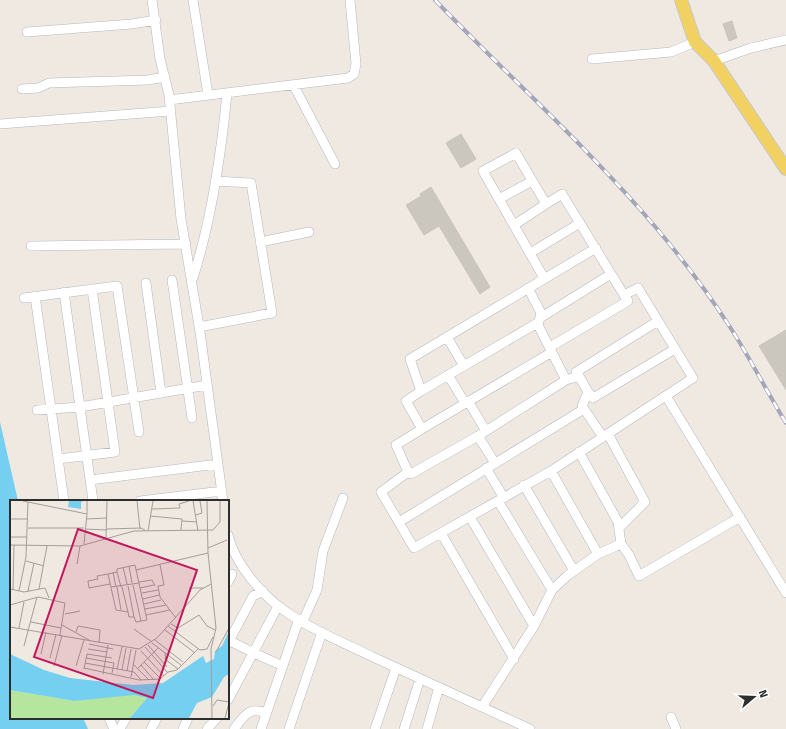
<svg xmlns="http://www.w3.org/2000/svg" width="786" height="729" viewBox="0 0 786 729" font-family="'Fira Sans',sans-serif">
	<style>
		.water { fill: #75cff0 }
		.building { fill: #cbc7bf; stroke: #cbc5ba }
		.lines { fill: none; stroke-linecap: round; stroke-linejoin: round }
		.minor-casing { stroke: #b4b7c1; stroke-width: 10 }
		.major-casing { stroke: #c9c9c9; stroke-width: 14 }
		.minor { stroke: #fff; stroke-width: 9 }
		.major { stroke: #f2d163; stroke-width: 12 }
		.rail-casing { stroke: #a3a6b8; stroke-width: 4 }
		.rail { stroke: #fff; stroke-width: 2.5; stroke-dasharray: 8; stroke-linecap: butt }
		.inset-road { fill: none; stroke: #a29e99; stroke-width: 1 }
		.view { fill: #c2185b; fill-opacity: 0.15; stroke: #c2185b; stroke-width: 2 }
		.inset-edge { fill: none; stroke: #2e2e2e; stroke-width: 2 }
	</style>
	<rect width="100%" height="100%" fill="#efe9e1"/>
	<path class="water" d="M0 422 18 501H11V718H83L88 729H0Z"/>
	<path class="building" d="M732 21 737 38 729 41 723 24Z
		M461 134 476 159 461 168 446 143Z
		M431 187 490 287 480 294 439 226 424 235 406 205 421 196 420 194Z
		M786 330V390L759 346Z"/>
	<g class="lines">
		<g class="minor-casing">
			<path id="minor" d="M152 0 160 59 169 95 181 219 200 332 223 501
				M193 0 208 95
				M27 32 132 24 156 20
				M592 59 671 52 695 42
				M714 61 751 48 786 40
				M294 86 335 164
				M22 89 38 88 49 83 148 80 165 77
				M169 100 348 78 354 74 356 64 350 0
				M0 124 171 111
				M499 199 532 181
				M514 225 546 204
				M260 242 309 232
				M31 246 186 244
				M530 253 580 223
				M193 278C212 218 221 156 227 93
				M544 278 483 171 516 153 546 204 562 194 624 295 638 288 693 378 551 471 414 548 381 492 408 472 396 445 422 429 406 401 421 391 410 359 596 248
				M172 280 192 418
				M146 283 161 393
				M528 288 541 313 538 325 566 380 579 376 588 392 582 406 603 437
				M64 292 93 501
				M35 296 64 501
				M24 298 117 286 139 432
				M540 318 611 274
				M199 327 272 313 251 183 215 181
				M447 337 464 366
				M550 347 628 301 624 295
				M448 375 465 403
				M579 376 576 372 658 321
				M421 391 539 322
				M588 392 593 398 675 349
				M666 396 786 593
				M468 401 486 431
				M37 410 80 407 207 385
				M422 429 552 352
				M608 434 645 502 619 528
				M478 436 495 463
				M579 452 618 522 621 544
				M58 459 115 452 92 289
				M486 468 504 498
				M551 471 598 554
				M408 472 411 474 478 436 566 380
				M90 480 218 464
				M524 485 574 571
				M140 501 222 491
				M498 501 552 590
				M470 517 534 626
				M399 522 584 409
				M441 533 514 659
				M228 535C235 564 261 594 285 611 312 630 344 643 373 657 426 681 478 705 530 729
				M228 582 232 574
				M303 621 317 590 323 551 343 498
				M228 640 254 653 283 666
				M228 643 253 596 263 591
				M228 700 278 606
				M482 707 534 626 552 590 567 576 598 554 621 544 629 555 639 576 740 517
				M671 717 676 729
				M109 718 114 729
				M120 729 126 718
				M151 729 157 718
				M183 729 188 718
				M207 729 217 718
				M234 729C244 716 249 706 266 713
				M261 729 299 619
				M289 729 322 632
				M375 729 396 668
				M404 729 420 679
				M427 729 439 687"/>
		</g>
		<g class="major-casing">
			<path id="major" d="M681 0 695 42 714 61 786 169"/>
		</g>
		<use href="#minor" class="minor"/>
		<use href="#major" class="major"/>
		<g class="rail-casing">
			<path id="rail" d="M435 0C509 77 589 148 658 230 684 261 708 293 730 327 750 358 767 392 786 423"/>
		</g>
		<use href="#rail" class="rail"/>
	</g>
	<g transform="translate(10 500)">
		<rect width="219" height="219" fill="#efe9e1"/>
		<path d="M0 190 64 201 105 195H124L137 198 120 218H0Z" fill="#b6e59e"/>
		<path d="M59 1H74L71 2V9L58 7ZM219 131V174L214 177 202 197 187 203 179 218H120L137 198 124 195 64 201 0 190V154L34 170 60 178 123 185 153 183 193 156 196 163 204 159 205 151 212 146Z" fill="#75cff0"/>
		<path class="inset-road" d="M13 1 77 14 74 44M127 1 130 29M183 1 188 31M142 9 170 8 169 4 179 1M77 14V1M186 15 192 13 190 1M140 16 172 19 171 30M0 19H18M76 19 97 18M172 21 187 22M219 23V42M18 28H74M75 29 97 30M97 29 131 28 135 30M138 31 143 1M0 37H17M96 38 97 1M0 45 70 46 124 31 203 30 210 22V1M198 48 217 40M198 53 206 128 201 149 202 218M16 61 34 66M67 64 70 46M150 65 154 85 148 86 150 97 166 118M119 66 122 83M113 67 117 84M126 70 198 53 197 1M103 72 106 87M107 72 111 87M98 74 106 110 118 112 119 117H124L126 122 137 120 125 65 107 69V72L98 74 87 76 88 79 78 81 79 88 100 84M129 82 142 80 145 86M123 85 131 121M118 86 124 117M101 87 129 83M107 87 111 110M112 87 118 112M130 88 144 85M179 88H193M0 89 14 92 35 88 39 98M29 89 37 46M3 90 4 45M9 91 16 57 18 2M18 91 24 63M132 93 148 90M133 99 149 95M134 104 151 100M135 109 156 105M0 110V105L28 97 55 103 50 135M55 114 70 111M136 115 160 110M21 122 51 128M161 124 168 128 189 115 197 126 205 130M52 125 79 140M158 126 190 150 197 149 203 137M0 127 129 149 147 138 190 90 201 84M9 128 14 102M124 129 142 142M155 130 185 153M66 132 68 126 90 130 89 143M145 140 173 162M142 143 171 165M79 144 103 149M138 145 157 167M14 146 27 97M135 147 158 173M78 149 97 152M131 151 154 176M206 152 219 128M155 153 156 160 168 169M31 154 36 132M40 158 46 134M76 158 104 163 102 173M134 162 150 178M75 163 124 172 131 180M123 164 139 180M131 165 144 180M44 166 52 135M66 166 74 140M74 168 129 180 150 179 158 172 167 170 188 149M128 168 148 148M74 169 77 154 102 158M107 169 112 147M112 170 116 148M117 171 121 149M93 174 98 145M121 177 126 150M203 206 207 200 219 202M215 218 219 203"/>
		<path class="view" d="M68 29 187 70 143 198 24 157Z"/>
		<rect width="219" height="219" class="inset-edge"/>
	</g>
	<g transform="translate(754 697) rotate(71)" stroke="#ffffff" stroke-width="3" paint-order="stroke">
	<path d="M0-3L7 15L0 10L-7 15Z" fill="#2e2e2e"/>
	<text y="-6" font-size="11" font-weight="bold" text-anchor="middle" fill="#2e2e2e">N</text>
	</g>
</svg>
